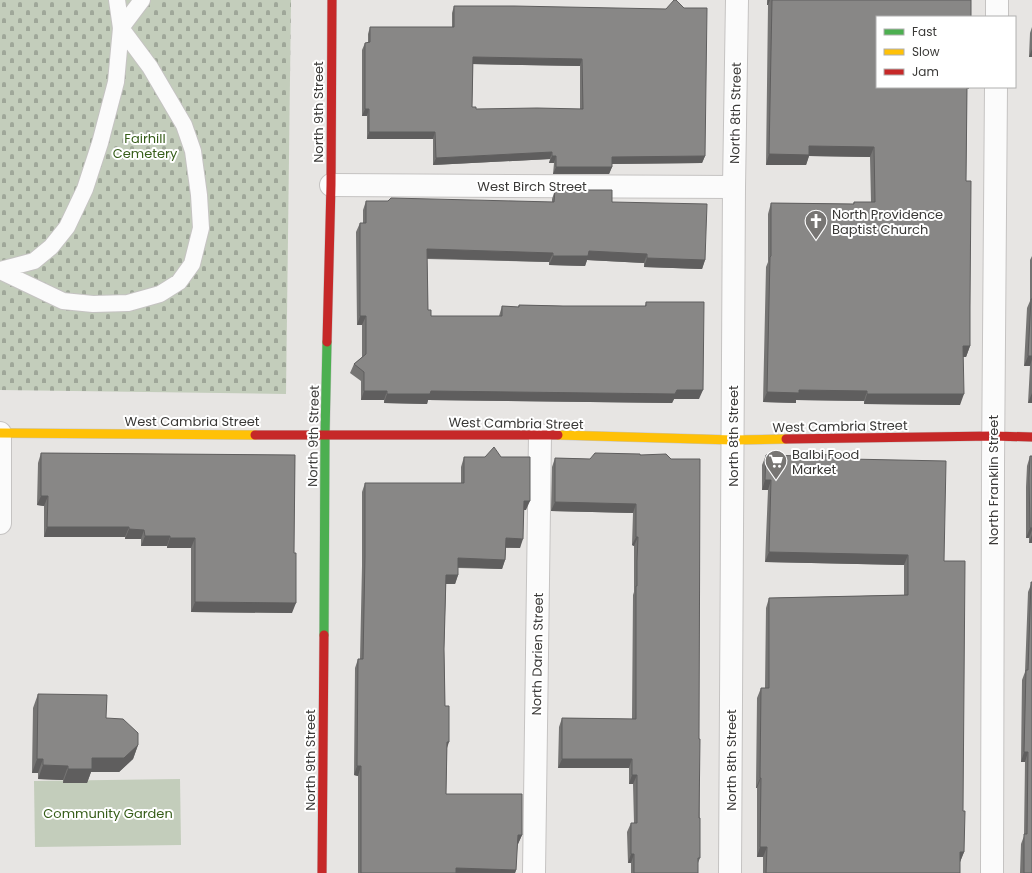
<svg xmlns="http://www.w3.org/2000/svg" width="1032" height="873" viewBox="0 0 1032 873" font-family="Poppins,sans-serif">
	<style>
		.green { fill: #c3cdbb }
		.cemetery { fill: url(#cemetery-stones) }
		.lines { fill: none; stroke-linecap: round; stroke-linejoin: round }
		.lane-casing { stroke: #c5c3c2; stroke-width: 18 }
		.street-casing { stroke: #c5c3c2; stroke-width: 24 }
		.fast-casing { stroke: #c5c3c2; stroke-width: 10 }
		.slow-casing { stroke: #c5c3c2; stroke-width: 10 }
		.jam-casing { stroke: #c5c3c2; stroke-width: 10 }
		.lane { stroke: #fbfbfb; stroke-width: 16 }
		.street { stroke: #fbfbfb; stroke-width: 22 }
		.fast { stroke: #4caf50; stroke-width: 9 }
		.slow { stroke: #ffc107; stroke-width: 9 }
		.jam { stroke: #c62828; stroke-width: 9 }
		.wall { fill: #757473; fill-rule: evenodd }
		.shaded-wall { fill: #5f5e5e }
		.building { fill: #888786; stroke: #5f5e5e; fill-rule: evenodd }
		.labels { text-anchor: middle; stroke-width: 4; stroke-linejoin: round; paint-order: stroke }
		.street-label { font-size: 13px; fill: #3a3937; stroke: #fff }
		.park-label { font-size: 13px; fill: #365d19; stroke: #fff }
		.poi-label { font-size: 13px; fill: #3a3937; stroke: #fff; text-anchor: start }
	</style>
	<defs>
		<pattern id="cemetery-stones" width="16" height="16" patternUnits="userSpaceOnUse"><rect width="16" height="16" fill="#c3cdbb"/><path d="M2 7V4a2 2 0 0 1 4 0v3zM10 15v-3a2 2 0 0 1 4 0v3z" fill="#9fa799"/></pattern>
	</defs>
	<rect width="100%" height="100%" fill="#e7e5e3"/>
	<path class="green" d="M180 779 181 845 35 847 34 781Z"/>
	<path class="cemetery" d="M0 0H291L286 394 0 390Z"/>
	<g class="lines">
		<g class="lane-casing">
			<path id="lane" d="M0 270 34 261 51 247 67 227 85 189 100 143 116 82 121 28 117 0
				M0 271 63 301 93 304 128 303 160 294 179 282 192 264 201 228 199 195 193 151 184 125 150 67 121 28 142 0"/>
		</g>
		<g class="street-casing">
			<path id="street" d="M997 17V0
				M331 185 734 187
				M0 523V433
				M534 873 540 435
				M730 873 734 187 737 0
				M992 873 993 466 996 87"/>
		</g>
		<g class="fast-casing">
			<path id="fast" d="M324 635 325 435 327 342"/>
		</g>
		<g class="slow-casing">
			<path id="slow" d="M0 433 255 435
				M558 435 733 440 786 439"/>
		</g>
		<g class="jam-casing">
			<path id="jam" d="M327 342 331 185 332 0
				M255 435H558
				M786 439 993 436 1032 437
				M322 873 324 635"/>
		</g>
		<use href="#lane" class="lane"/>
		<use href="#street" class="street"/>
		<use href="#fast" class="fast"/>
		<use href="#slow" class="slow"/>
		<use href="#jam" class="jam"/>
	</g>
	<path class="wall" d="M767 0H971L877 87H969V89H967L966 181 970 346 966 357H963L960 405 864 404V401L796 400V403L763 402 766 267 768 262V214L771 203 853 204 854 202H871L870 157 809 156 806 165H766L768 5H767Z
		M454 6H514L705 156 702 163 612 164V167L609 174H553L554 163H549L550 159 433 165V139H367V116H362V50L365 43H368V34L370 27H452V13ZM473 64 580 66V109H476L472 107Z
		M1032 27V57H1029L1030 33Z
		M555 190 612 202 705 260 702 269 644 267V263L587 260 585 266 549 265V262L427 259 428 310 431 316H499L502 306 518 307 519 305 563 306H645L646 302 699 399H674L672 403 428 400 427 404 384 403V400H361V381L350 373 354 364 362 357V325H357L356 232 360 223H363V210L366 201 552 202V199Z
		M1032 256V403H1028L1030 366H1024L1027 308 1030 301V260Z
		M41 453 295 455 292 613 191 612V548H167V546H141V539H125V537H44V506L37 505 38 463Z
		M640 454 699 739 700 858 698 863V873H631V863H628L627 832 631 823H634L633 784H629V768H558L559 727 562 718 632 719 633 595 634 592V546L632 545 633 513 551 511 552 467 555 458 590 459Z
		M800 454 849 459 944 561 963 811 964 852 960 862V873H763V857H757V788H756L757 698 761 688H765L766 608 769 598 904 595V565L765 562 768 490H762V465L766 455 799 456Z
		M1030 456H1032V543H1029V538H1026V487L1027 466Z
		M464 457 526 510H524L520 548H506L505 560 502 569 458 568V575L455 584H446L444 649 445 706 447 749 446 794 522 835 518 844H517L516 870 515 873H358V776L354 775 355 668 358 659H360L362 566V492L365 483H461V467Z
		M1032 552V873H1020L1021 844 1024 836 1025 762H1021L1022 680 1025 672 1028 592 1032 582Z
		M38 694 106 718 138 745 133 759 119 772H91L87 783H63V780L38 779V773H32L33 708Z"/>
	<path class="shaded-wall" d="M768 0H770L768 5H767Z
		M1032 49V57H1029Z
		M473 57 582 59 580 66 471 64Z
		M365 109H369L367 116H362Z
		M369 132H435L433 139H367Z
		M809 146 874 147 870 157 809 156 806 165H766L769 154Z
		M552 152 550 159 433 165 436 158Z
		M552 156H556L554 163H549Z
		M705 156 702 163 609 164 612 157Z
		M556 167H612L609 174H553Z
		M427 249 553 253 549 262 424 258Z
		M589 251 647 254 644 263 587 260 585 266 549 265 553 256Z
		M647 258 705 260 702 269 644 267Z
		M360 316H366L362 325H357Z
		M963 346H970L966 357H959Z
		M1028 356H1032V359L1030 366H1024Z
		M677 390H703L699 399H674L672 403 428 400 427 404 384 403 387 394 431 391Z
		M799 390 867 391 864 401 796 400V403L763 402 767 392Z
		M364 391H387L384 400H361Z
		M1032 393V403H1028Z
		M867 394H964L960 405 864 404Z
		M765 480H771L768 490H762Z
		M41 496H48L44 506 37 505Z
		M524 501H530L526 510H521Z
		M555 502 636 504 633 513 551 511Z
		M47 527H129L125 537H44Z
		M1030 528H1032V530L1029 538H1026Z
		M129 529 144 530 141 539H125Z
		M1032 535V543H1029Z
		M145 536H170L167 546H141Z
		M636 537H638L634 546 632 545Z
		M170 538H195L191 548H167Z
		M506 538 523 539 520 548 503 547Z
		M769 552 908 555 904 565 765 562Z
		M458 558 505 560 502 569 455 567Z
		M446 575H458L455 584H443Z
		M195 602 296 603 292 613 191 612Z
		M447 742H449L446 751Z
		M138 745 133 759 119 772H91L87 783H63L68 769 92 758Z
		M1024 752H1028L1025 762H1021Z
		M37 759H43L38 773H32Z
		M562 759H632L629 768H558Z
		M43 765 68 766 63 780 38 779Z
		M357 766H361L358 776 354 775Z
		M632 775H637L633 784H629Z
		M760 778H761L757 788H756Z
		M518 835H522L518 844H514Z
		M760 847H767L763 857H757Z
		M960 852H964L960 862H956Z
		M631 854H634L631 863H628Z
		M456 868 516 870 515 873H448Z"/>
	<path class="building" d="M674 0H676L684 8H707L705 156 612 157V167H556V156H552V152L436 158 435 132H369V109H365V43L370 42V27H454V6H514L666 9ZM473 57 582 59 583 109 537 108 476 109V107H472Z
		M772 0H971V17H877V87H967L966 181H971L970 307V346H963L964 394H867V391L799 390V393L767 392 770 257 771 256V203L854 204V202H875L874 147 809 146V155L769 154Z
		M555 190H612V202L707 204 705 260 647 258V254L589 251 588 256H553V253L427 249 428 310H431V316H502V306L519 307V305L563 306H646V302H704L703 390H677L675 394 431 391 430 394H387V391H364V372L354 364 366 354V316H360V223H366V201H388L391 198 554 202Z
		M1031 299H1032V356H1028Z
		M494 447 501 457H530V501H524L523 539 506 538 505 560 458 558V575H446L444 649 445 706H449V742H447L446 794H522V835H518L516 870 456 868V873H361V766H357L358 659H363L365 556V483H464V457H485Z
		M41 453 295 455 294 553H296V603L195 602V538H170V536H145L144 530 129 529V527H47L48 496H41Z
		M595 453 640 454V455L666 454 671 459H700L699 739H700L699 818H700V858H698V873H634V854H631V823H637V775H632V759H562V718L636 719V586H637V561L638 537H636V504L555 502V458L590 459Z
		M800 454 848 455 849 459 946 461 944 561H965L963 811H965L964 852H960V873H766L767 847H760L761 778H760L761 688H769V598L908 595V555L769 552 771 480H765L766 455 800 456Z
		M1030 456H1032V528H1030L1029 478Z
		M1031 582H1032V873H1024V834H1027L1028 752H1024L1026 670H1028Z
		M38 694 107 695 106 718 123 719 138 733V745L124 758H92V769H68V766L43 765V759H37Z"/>
	<defs>
		<g id="church-pin" transform="scale(1.15)"><path d="M0 17L-7.5 6A9.5 9.5 0 1 1 7.5 6Z" fill="#777573" stroke="#fff"/><path d="M-1.2-6h2.4v3.5h3.3v2.4h-3.3V6h-2.4V-.1h-3.3v-2.4h3.3Z" fill="#fff"/></g>
		<g id="supermarket-pin" transform="scale(1.15)"><path d="M0 17L-7.5 6A9.5 9.5 0 1 1 7.5 6Z" fill="#777573" stroke="#fff"/><path d="M-6-5.5h2.5l.6 2H6L4.5 2H-2.5L-4.4-4H-6ZM-1.5 3.2a1.3 1.3 0 1 0 .1 0ZM3 3.2a1.3 1.3 0 1 0 .1 0Z" fill="#fff"/></g>
	</defs>
	<g fill-rule="evenodd">
		<use href="#church-pin" x="816" y="221"/>
		<use href="#supermarket-pin" x="776" y="461"/>
	</g>
	<g class="labels">
		<g class="street-label">
			<text transform="translate(318 112) rotate(-90)" y="5">North 9th Street</text>
			<text transform="translate(735 113) rotate(-89)" y="5">North 8th Street</text>
			<text x="532" y="191">West Birch Street</text>
			<text x="192" y="426">West Cambria Street</text>
			<text transform="translate(516 423) rotate(1)" y="5">West Cambria Street</text>
			<text transform="translate(840 426) rotate(-1)" y="5">West Cambria Street</text>
			<text transform="translate(313 436) rotate(-89)" y="5">North 9th Street</text>
			<text transform="translate(733 436) rotate(-90)" y="5">North 8th Street</text>
			<text transform="translate(993 480) rotate(-90)" y="5">North Franklin Street</text>
			<text transform="translate(537 654) rotate(-89)" y="5">North Darien Street</text>
			<text transform="translate(310 760) rotate(-90)" y="5">North 9th Street</text>
			<text transform="translate(731 760) rotate(-90)" y="5">North 8th Street</text>
		</g>
		<g class="park-label">
			<text x="145" y="143">Fairhill<tspan x="145" dy="15">Cemetery</tspan></text>
			<text x="108" y="818">Community Garden</text>
		</g>
		<g class="poi-label">
			<text x="832" y="219">North Providence<tspan x="832" dy="15">Baptist Church</tspan></text>
			<text x="792" y="459">Balbi Food<tspan x="792" dy="15">Market</tspan></text>
		</g>
	</g>
	<rect x="876" y="16" width="140" height="72" fill="#ffffff" stroke="#b0b0af"/>
	<rect x="884" y="29" width="20" height="6" fill="#4caf50" stroke="#b0b0af"/>
	<text x="912" y="36" font-size="12" fill="#3a3937">Fast</text>
	<rect x="884" y="49" width="20" height="6" fill="#ffc107" stroke="#b0b0af"/>
	<text x="912" y="56" font-size="12" fill="#3a3937">Slow</text>
	<rect x="884" y="69" width="20" height="6" fill="#c62828" stroke="#b0b0af"/>
	<text x="912" y="76" font-size="12" fill="#3a3937">Jam</text>
</svg>
